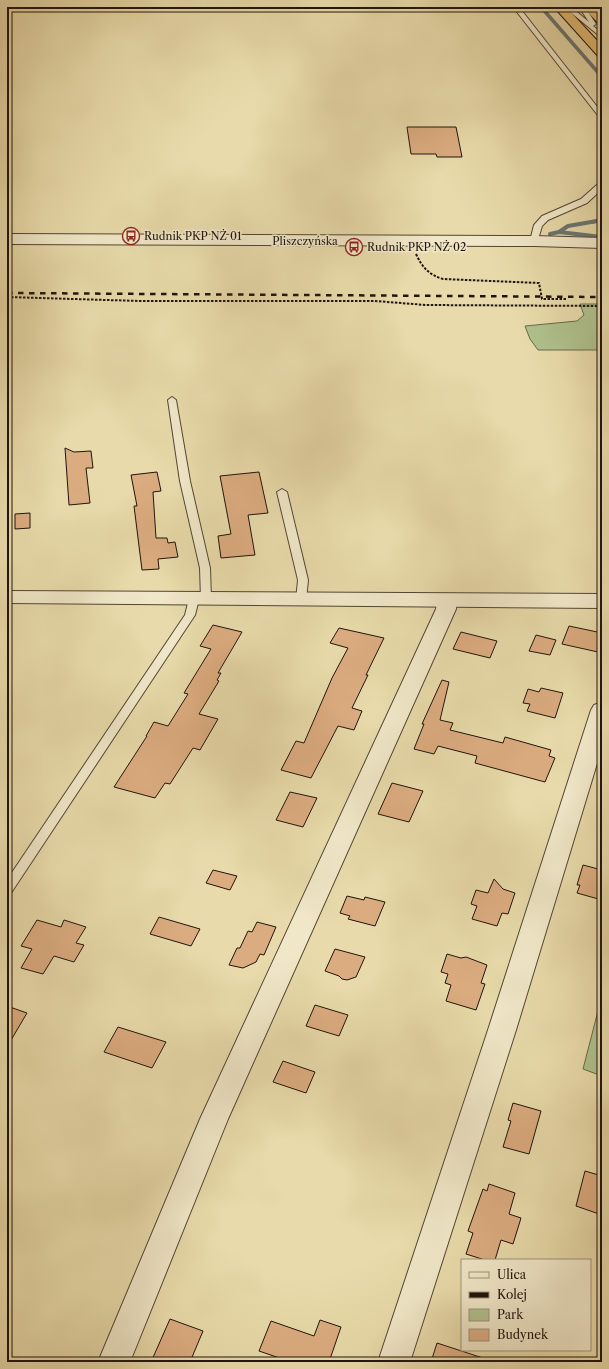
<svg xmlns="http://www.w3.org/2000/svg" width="609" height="1369" viewBox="0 0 609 1369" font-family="'Libre Caslon Text',serif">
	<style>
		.green { fill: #afc18d; stroke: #686a4d }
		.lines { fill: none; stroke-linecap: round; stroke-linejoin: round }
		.stream-far1 { stroke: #6b7672; stroke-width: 3.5 }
		.stream { stroke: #6b7672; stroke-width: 4 }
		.building { fill: #dbac80; stroke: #20140d }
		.service-casing { stroke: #524634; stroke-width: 2 }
		.minor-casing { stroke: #524634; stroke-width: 2 }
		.tertiary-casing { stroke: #524634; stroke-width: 2 }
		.motorway-casing { stroke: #20140d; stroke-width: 2 }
		.path { stroke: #20140d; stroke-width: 2; stroke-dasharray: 2.5 1.5; stroke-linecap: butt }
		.service { fill: #f0e7c8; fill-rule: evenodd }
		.minor { fill: #f0e7c8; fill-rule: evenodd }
		.tertiary { fill: #f0e7c8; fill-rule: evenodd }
		.motorway { fill: #e4bd75; fill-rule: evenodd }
		.rail { stroke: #20140d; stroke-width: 2.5; stroke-dasharray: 5.5 5.5; stroke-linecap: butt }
		.labels { text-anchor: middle; stroke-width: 3; stroke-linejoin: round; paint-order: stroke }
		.far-poi-label { font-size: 11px; fill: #20140d; stroke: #f0e7c8; text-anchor: start }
		.far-street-label { font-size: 11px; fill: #20140d; stroke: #f0e7c8 }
	</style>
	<rect width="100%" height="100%" fill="#e8daaa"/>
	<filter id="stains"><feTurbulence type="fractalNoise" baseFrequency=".005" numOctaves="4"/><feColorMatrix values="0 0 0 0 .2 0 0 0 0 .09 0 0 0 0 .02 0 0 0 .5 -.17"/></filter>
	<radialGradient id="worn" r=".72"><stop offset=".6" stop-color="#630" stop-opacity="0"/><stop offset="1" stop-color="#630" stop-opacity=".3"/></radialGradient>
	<path class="green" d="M580 304H602V350H538L530 339 525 326 577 321 584 315Z
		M599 1007 602 1008V1076L583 1069Z"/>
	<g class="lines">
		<path class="stream-far1" d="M541 7 602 77
			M592 222 602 220"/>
		<path class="stream" d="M559 232 602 237
			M550 234 559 232 568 226 597 221"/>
	</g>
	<path class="building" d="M407 127H456L462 157H437L436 154H411Z
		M65 448 74 452 91 451 93 468H86L90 503 69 505Z
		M157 472 161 491 153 492 156 538H167L168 543 175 542 178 557 158 559 159 569 142 570 134 506H137L131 475Z
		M259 472 268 513 248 515 255 555 221 558 218 536 231 534 220 476Z
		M30 513V528L15 529V514Z
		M213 625 242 632 218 673H221L217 680 219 681 199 714 218 719 200 750 193 748 170 784 165 783 155 798 114 787 147 736H146L154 722 168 726 188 694 184 693 211 649 200 646Z
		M569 626 602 633V641L598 652 562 644Z
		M339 628 384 638 366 675H368L352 708 362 711 354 730 338 726 311 778 281 770 296 741 304 743 332 678 348 648 330 643Z
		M461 632 497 641 490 658 453 649Z
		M536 635 556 640 550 655 529 651Z
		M442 680 449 682 440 720 453 723 450 730 503 743 505 737 551 750 549 756 555 758 545 782 475 763 477 756 438 746 434 754 414 749 424 724H422Z
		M541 688 563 693 555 718 527 711 530 704 523 703 528 689 539 692Z
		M392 783 423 791 409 822 378 814Z
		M290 792 317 798 303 827 276 820Z
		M583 865 602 870V900L577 893 580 885H577Z
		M213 870 237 876 230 890 206 883Z
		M494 879 503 889 515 893 508 914 502 913 497 926 472 919 477 906 471 904 476 890 488 893Z
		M347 896 364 900 365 897 385 902 375 926 348 919 350 916 340 913Z
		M159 917 200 929 191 946 150 934Z
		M37 920 61 927 64 920 86 927 76 943 84 945 74 962 54 956 43 974 21 968 32 949 21 946Z
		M257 922 276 927 264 955 260 954 256 962 243 968 229 965 237 948H240L248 931 252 932Z
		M335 949 365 957 356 977 347 980 342 979 339 976 325 971Z
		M447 954 461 958 466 957 487 965 481 983 485 984 476 1010 446 1001 451 985 445 983 448 974 441 972Z
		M315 1005 348 1015 339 1036 306 1026Z
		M7 1006 27 1013 7 1047Z
		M118 1027 166 1042 152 1068 104 1052Z
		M283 1061 315 1072 306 1093 273 1082Z
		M513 1103 541 1111 529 1154 503 1147 511 1121 508 1120Z
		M585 1171 602 1176V1215L576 1206Z
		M489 1184 515 1193 509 1214 521 1218 513 1244 501 1240 495 1260H485L466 1254 473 1233 468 1231 483 1189 487 1191Z
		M170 1319 203 1331 190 1362H151Z
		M320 1320 341 1327 329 1362H291L259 1351 271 1321 314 1336Z
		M437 1343 486 1359V1362H431Z"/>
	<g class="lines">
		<g class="service-casing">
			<path id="service" d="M513 7H519L602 113V119L600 118Z
				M564 7H571L589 22 579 7H585L596 24 593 26 602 33V38Z
				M599 183H602V189L587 203 548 220 542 226 537 243H531L530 241 534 225 542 216 581 199Z
				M172 397 176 400 190 481 210 568 211 599 206 602 201 599 200 568 180 481 168 400Z
				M282 489 287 492 308 580 306 600 301 603 296 600 298 580 277 492Z
				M194 596 199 599 195 615 11 893 7 895V880L185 615 189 599Z"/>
		</g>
		<g class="minor-casing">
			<path id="minor" d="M447 594 454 596 457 601 456 609 228 1119 130 1362H98L200 1119 436 609 437 601 440 596Z
				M602 702V747L516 1030 410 1362H378L488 1030 591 710 594 705Z"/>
		</g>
		<g class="tertiary-casing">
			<path id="tertiary" d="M7 234 534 236 602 238V248L534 246 7 244Z
				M7 591 602 594V608L7 603Z"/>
		</g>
		<g class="motorway-casing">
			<path id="motorway" d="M554 7H566L602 46V57L598 56Z
				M583 7H595L602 14V25L598 23Z"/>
		</g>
		<path class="path" d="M416 254C422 267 429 275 443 279L539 283 542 299H567
			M7 297 140 301H375L426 305 602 306"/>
		<use href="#service" class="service"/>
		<use href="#minor" class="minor"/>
		<use href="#tertiary" class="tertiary"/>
		<use href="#motorway" class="motorway"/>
		<path class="rail" d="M7 293 602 297"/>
	</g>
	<defs>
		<g id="bus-ring" transform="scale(0.9)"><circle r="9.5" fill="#f0e7c8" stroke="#8f2418" stroke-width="1.5"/><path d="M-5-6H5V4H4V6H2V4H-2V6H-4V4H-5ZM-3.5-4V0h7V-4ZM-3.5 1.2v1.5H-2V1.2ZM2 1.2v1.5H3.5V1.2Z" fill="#8f2418"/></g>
	</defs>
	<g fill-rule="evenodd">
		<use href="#bus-ring" x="131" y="236"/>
		<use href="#bus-ring" x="354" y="247"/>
	</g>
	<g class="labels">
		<g class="far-poi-label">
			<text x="144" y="240">Rudnik PKP NŻ 01</text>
			<text x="367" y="251">Rudnik PKP NŻ 02</text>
		</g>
		<g class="far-street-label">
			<text x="305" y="245">Pliszczyńska</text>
		</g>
	</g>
	<rect width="609" height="1369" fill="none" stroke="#e8daaa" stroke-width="24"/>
	<rect x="8" y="8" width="593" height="1353" fill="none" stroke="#20140d" stroke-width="2"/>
	<rect x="12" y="12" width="585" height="1345" fill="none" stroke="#20140d"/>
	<rect x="461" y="1259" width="130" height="92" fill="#f0e7c8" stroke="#9d937d"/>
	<rect x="469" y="1272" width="20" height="6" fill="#f0e7c8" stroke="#9d937d"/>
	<text x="497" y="1279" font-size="12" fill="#20140d">Ulica</text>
	<rect x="469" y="1292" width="20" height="6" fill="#20140d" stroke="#9d937d"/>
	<text x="497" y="1299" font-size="12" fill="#20140d">Kolej</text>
	<rect x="469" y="1309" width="20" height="12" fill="#afc18d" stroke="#9d937d"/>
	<text x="497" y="1319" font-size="12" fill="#20140d">Park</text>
	<rect x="469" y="1329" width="20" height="12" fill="#dbac80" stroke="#9d937d"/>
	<text x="497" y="1339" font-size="12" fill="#20140d">Budynek</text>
	<rect width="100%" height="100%" filter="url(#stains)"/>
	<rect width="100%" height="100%" fill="url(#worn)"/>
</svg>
